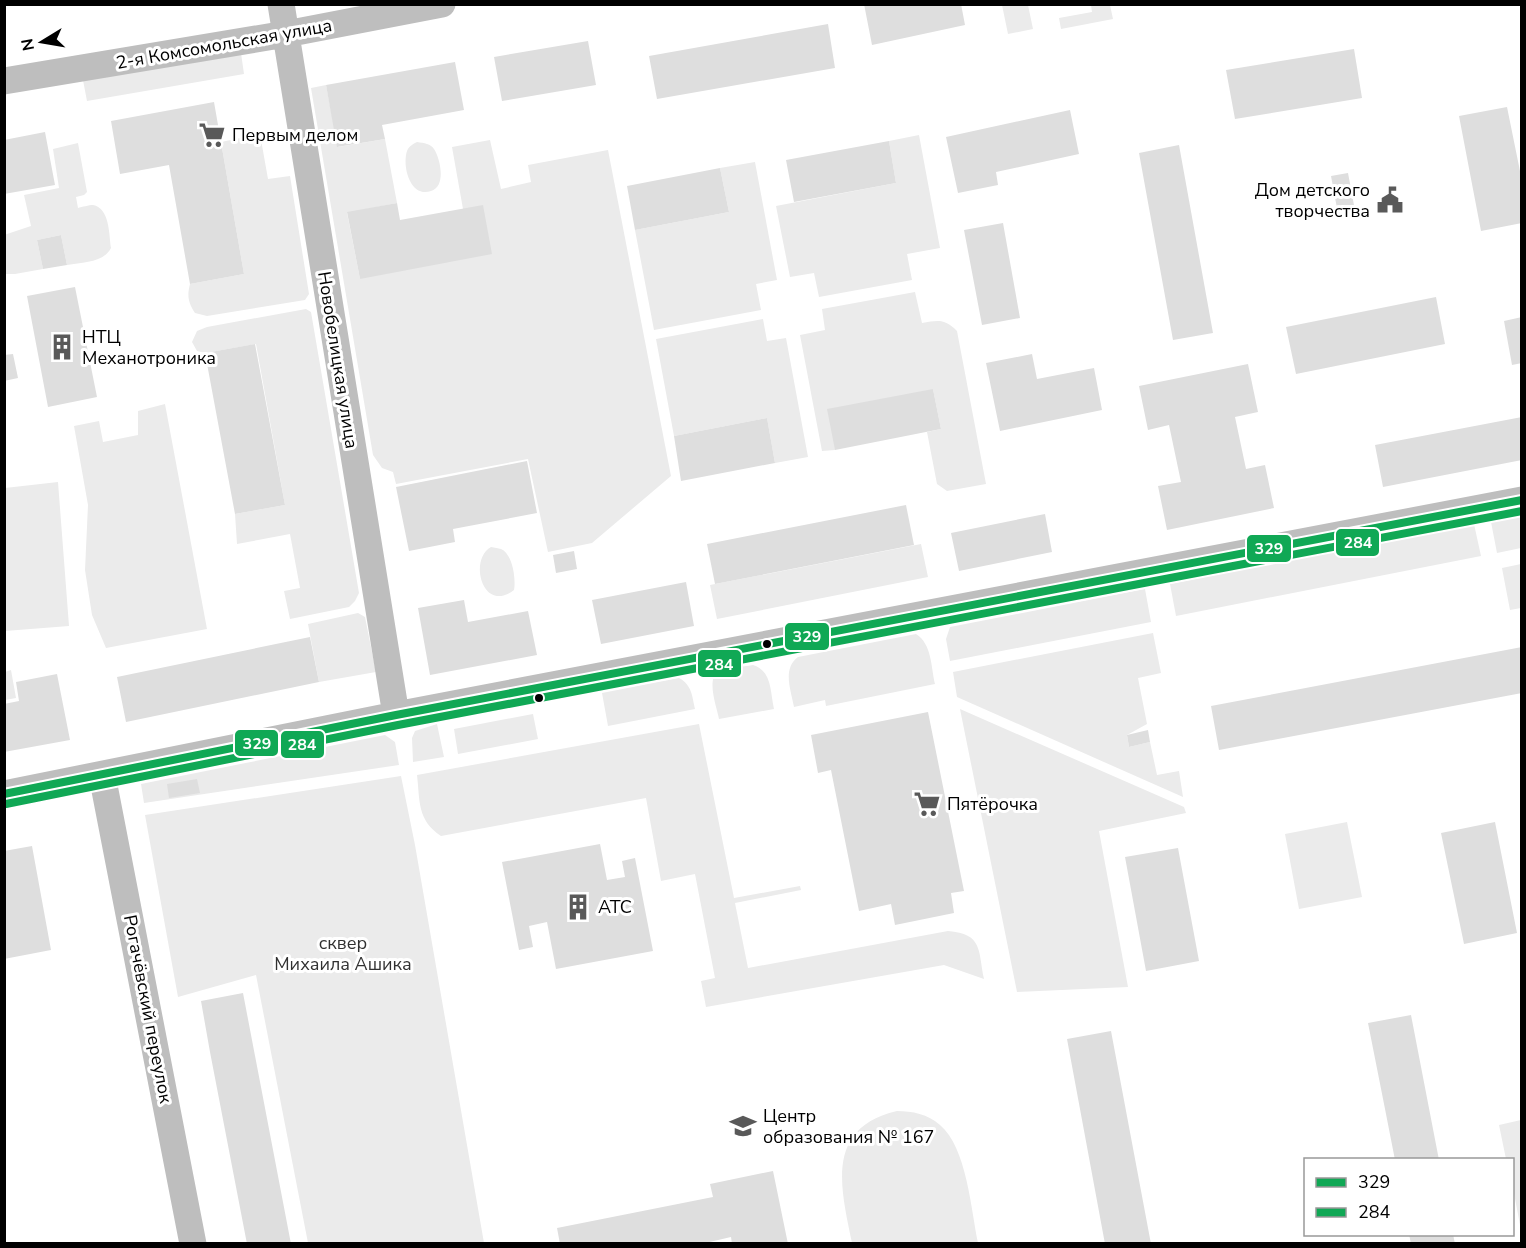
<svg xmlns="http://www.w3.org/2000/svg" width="1526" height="1248" viewBox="0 0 1526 1248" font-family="'Nunito Sans',sans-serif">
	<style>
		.green { fill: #ebebeb }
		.building { fill: #dedede }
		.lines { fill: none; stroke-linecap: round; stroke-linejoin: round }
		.street { stroke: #bebebe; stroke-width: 27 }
		.bus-1-casing { stroke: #fff; stroke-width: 12 }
		.bus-2-casing { stroke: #fff; stroke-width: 12 }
		.bus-1 { stroke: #10a855; stroke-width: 8 }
		.bus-2 { stroke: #10a855; stroke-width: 8 }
		.bus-dot { fill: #000; stroke: #fff; stroke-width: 2 }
		.labels { text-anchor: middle; stroke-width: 6; stroke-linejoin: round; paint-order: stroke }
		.street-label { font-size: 18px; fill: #000; stroke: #fff }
		.poi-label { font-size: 18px; fill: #000; stroke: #fff; text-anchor: start }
		.park-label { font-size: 18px; fill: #313131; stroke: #fff }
		.line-badge { stroke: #fff; stroke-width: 2 }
		.badge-label { font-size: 16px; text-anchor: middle; font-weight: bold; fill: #fff }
	</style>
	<rect width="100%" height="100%" fill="#fff"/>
	<path class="green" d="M1002 5H1028L1033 29 1008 34Z
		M1110 5 1113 19 1061 29 1059 18 1092 12 1091 5Z
		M241 53 244 74 87 101 83 80Z
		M326 85 338 147 385 139 397 203 347 213 360 279 463 209 452 147 490 140 501 189 531 182 528 165 608 150 671 476 592 543 548 552 528 459 396 484 393 472 382 468 373 455 311 88Z
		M260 134 268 179 290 176 309 294 305 300 207 316 195 313C188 302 187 296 190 284L244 274 221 142Z
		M919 135 940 248 907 254 912 280 819 297 814 273 790 277 776 206 896 183 889 141Z
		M417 142C424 143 431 144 434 149 441 160 446 187 431 191 410 198 402 166 407 151 409 146 413 144 417 142Z
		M78 143 87 192 84 195 76 197 78 208C82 207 89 205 93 205 110 208 109 235 111 248 103 263 83 262 67 265L61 235 37 240 43 269 15 274H5L4 235 31 226 24 195 59 188 53 149Z
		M755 162 777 280 756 284 761 310 654 330 635 230 729 212 720 168Z
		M915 292 922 323C939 320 945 319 957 331L986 484 947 491 937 484 927 432 941 429 933 389 835 450 822 451 800 335 825 330 822 309Z
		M306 309 311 312 359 593 355 601 349 607 290 619 284 591 300 588 290 534 237 544 235 514 285 505 256 344 205 353 197 351 192 342 197 331 207 327Z
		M763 319 767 341 786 338 808 457 775 463 767 418 674 436 656 339Z
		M165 404 207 629 106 648 92 615 85 570 88 505 74 426 99 421 103 442 138 435V411Z
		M58 482 69 626 5 631V488Z
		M1521 517V548L1497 553 1491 522Z
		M1474 524 1481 556 1176 616 1170 584Z
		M921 544 928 577 717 619 710 585Z
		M491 547C495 548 498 548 501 549 513 554 516 580 514 590 483 614 468 560 491 547Z
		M1521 564V608L1510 610 1502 568Z
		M1145 589 1151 622 950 661 946 639 950 627Z
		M358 613 365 617 376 672 319 682 308 624Z
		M1153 633 1161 673 1138 678 1147 724 1127 735 1129 747 1150 742 1157 775 1179 771 1183 797 957 697 953 672Z
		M916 634C932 644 931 667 935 684L826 706 825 700 794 707C791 690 782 669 798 657Z
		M753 665C772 671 770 691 774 709L719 719C717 708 706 679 718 672 727 667 743 667 753 665Z
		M11 670 16 698 5 700V672Z
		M679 678C692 685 692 696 695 709L608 726 602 693Z
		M960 709 1184 807 1186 813 1099 831 1128 987 1017 992Z
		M533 714 538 739 458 754 454 729Z
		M437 724 444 757 413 762 412 738 415 731Z
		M699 724 734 898 800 886 801 890 735 903 748 968 948 931C983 934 978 950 984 979L944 965 706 1007 701 981 715 978 695 874 661 881 646 798 441 836C417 820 420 801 417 775Z
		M385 735 395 742 399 765 144 803 141 784Z
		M401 776 415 845 484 1243H308L256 975 178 997 145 815Z
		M1347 822 1362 897 1299 909 1285 834Z
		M897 1111C912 1111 928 1114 940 1125 967 1148 971 1210 978 1243H852C841 1189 824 1128 897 1111Z
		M1521 1120 1522 1225H1520L1513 1188 1512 1160 1506 1159 1499 1125Z"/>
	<path class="building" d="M864 4H961L965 25 872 45Z
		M828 24 835 68 657 99 649 56Z
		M588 41 596 85 502 101 494 57Z
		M1354 49 1362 98 1235 119 1226 70Z
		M455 62 464 110 382 125 385 139 337 147 326 85Z
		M214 102 244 274 190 284 169 165 120 174 111 121Z
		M1507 107 1522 181V223L1481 231 1459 116Z
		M1070 110 1079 154 996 172 998 185 958 193 946 137Z
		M45 132 55 185 4 194V140Z
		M889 141 896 183 794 202 786 160Z
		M1179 145 1213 333 1173 340 1139 153Z
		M720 168 729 212 635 230 627 186Z
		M1348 173 1356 216 1339 219 1331 176Z
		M397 203 400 220 483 205 492 254 360 279 347 212Z
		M1003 223 1020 318 982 325 964 230Z
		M61 235 67 265 43 269 37 240Z
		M75 287 97 397 48 407 27 296Z
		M1436 297 1445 344 1296 374 1286 327Z
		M1522 317V363L1512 365 1504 321Z
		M255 344 285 505 235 514 205 353Z
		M13 354 18 378 4 381V355Z
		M1032 354 1037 379 1094 368 1102 410 1000 431 986 363Z
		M1248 364 1258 412 1235 417 1246 469 1265 465 1274 508 1167 530 1158 486 1181 482 1169 425 1148 430 1139 386Z
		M933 389 941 429 835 450 827 409Z
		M1522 417V460L1383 487 1375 445Z
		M767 418 775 463 681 481 674 436Z
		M527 461 537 513 453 529 455 542 409 551 396 487Z
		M906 505 914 545 715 584 707 544Z
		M1045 514 1052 552 959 571 951 533Z
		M574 551 577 569 556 573 553 555Z
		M686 582 694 626 601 644 592 600Z
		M464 600 468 622 528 611 537 655 430 675 418 608Z
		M310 637 319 682 126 722 117 677Z
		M1522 647V693L1219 750 1211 706Z
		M57 674 70 740 4 752V704L19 701 16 682Z
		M928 712 964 891 951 893 954 913 895 925 891 904 859 911 831 770 818 773 811 735Z
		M1148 730 1150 742 1129 747 1127 735Z
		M197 779 200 793 169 798 167 784Z
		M1495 822 1517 933 1464 944 1441 833Z
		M600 844 607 880 625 877 622 861 635 858 653 951 556 969 547 922 529 926 533 947 519 950 502 862Z
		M32 846 51 950 4 959V851Z
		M1178 848 1199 961 1146 971 1125 857Z
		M243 993 291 1244H247L210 1052 201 1001Z
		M1411 1015 1439 1160H1395L1386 1114 1368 1023Z
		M1111 1031 1151 1244H1105L1085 1136 1067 1039Z
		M773 1171 788 1244H732L731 1237 701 1244H560L557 1228 713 1197 710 1184Z
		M1409 1234H1453L1455 1244H1411Z"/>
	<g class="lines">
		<path class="street" d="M281 4 396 715
			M4 81 286 34 442 4
			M102 775 193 1244
			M4 794 396 715 1522 500"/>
		<g class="bus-1-casing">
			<path id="bus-1" d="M4 794 396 715 1522 500"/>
		</g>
		<g class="bus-2-casing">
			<path id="bus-2" d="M6 804 398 725 1522 511"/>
		</g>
		<use href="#bus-1" class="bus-1"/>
		<use href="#bus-2" class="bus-2"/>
	</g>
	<defs>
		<g id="supermarket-bare" transform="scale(2.07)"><path d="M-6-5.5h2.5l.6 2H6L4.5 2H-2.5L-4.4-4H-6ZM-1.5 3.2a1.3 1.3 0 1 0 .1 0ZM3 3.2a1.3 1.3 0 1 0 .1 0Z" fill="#595959" stroke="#fff" stroke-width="2.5" paint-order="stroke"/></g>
		<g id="civic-bare" transform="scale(2.07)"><path d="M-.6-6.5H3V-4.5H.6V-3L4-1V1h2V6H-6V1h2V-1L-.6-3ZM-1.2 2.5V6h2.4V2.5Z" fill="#595959" stroke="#fff" stroke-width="2.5" paint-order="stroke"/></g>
		<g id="building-bare" transform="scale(2.07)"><path d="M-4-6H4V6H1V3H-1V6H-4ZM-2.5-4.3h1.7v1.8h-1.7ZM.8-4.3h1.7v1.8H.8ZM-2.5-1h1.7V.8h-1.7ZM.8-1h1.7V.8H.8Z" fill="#595959" stroke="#fff" stroke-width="2.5" paint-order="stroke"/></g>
		<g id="school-bare" transform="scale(2.07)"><path d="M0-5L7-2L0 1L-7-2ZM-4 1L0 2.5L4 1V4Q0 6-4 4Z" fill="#595959" stroke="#fff" stroke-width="2.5" paint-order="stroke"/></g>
	</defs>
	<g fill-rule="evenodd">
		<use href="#supermarket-bare" x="212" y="135"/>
		<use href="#civic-bare" x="1390" y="200"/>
		<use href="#building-bare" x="62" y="347"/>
		<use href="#supermarket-bare" x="927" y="804"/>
		<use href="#building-bare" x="578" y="907"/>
		<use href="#school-bare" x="743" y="1126"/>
	</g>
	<g class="bus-dot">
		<circle cx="767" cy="644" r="5"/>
		<circle cx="539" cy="698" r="5"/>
	</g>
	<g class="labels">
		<g class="street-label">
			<text transform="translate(224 44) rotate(-10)" y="6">2-я Комсомольская улица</text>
			<text transform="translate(338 360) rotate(81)" y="6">Новобелицкая улица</text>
			<text transform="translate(148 1009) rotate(79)" y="6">Рогачёвский переулок</text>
		</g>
		<g class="poi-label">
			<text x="232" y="141">Первым делом</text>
			<text x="1370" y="196" text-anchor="end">Дом детского<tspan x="1370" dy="21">творчества</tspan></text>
			<text x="82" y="343">НТЦ<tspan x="82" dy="21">Механотроника</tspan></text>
			<text x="947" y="810">Пятёрочка</text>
			<text x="598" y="913">АТС</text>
			<text x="763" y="1122">Центр<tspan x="763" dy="21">образования № 167</tspan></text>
		</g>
		<g class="park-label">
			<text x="343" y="949">сквер<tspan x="343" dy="21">Михаила Ашика</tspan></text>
		</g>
	</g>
	<g class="line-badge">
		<rect x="1335" y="528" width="45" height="29" rx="6" fill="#10a855"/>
		<rect x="1246" y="534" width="46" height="29" rx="6" fill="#10a855"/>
		<rect x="784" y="622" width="46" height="29" rx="6" fill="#10a855"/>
		<rect x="697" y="649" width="45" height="29" rx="6" fill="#10a855"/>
		<rect x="234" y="729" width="45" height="28" rx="6" fill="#10a855"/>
		<rect x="280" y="730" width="45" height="29" rx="6" fill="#10a855"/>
	</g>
	<g class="badge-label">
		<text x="1358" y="548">284</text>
		<text x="1269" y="554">329</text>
		<text x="807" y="642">329</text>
		<text x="719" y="670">284</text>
		<text x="257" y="749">329</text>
		<text x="302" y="750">284</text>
	</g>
	<rect width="1526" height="1248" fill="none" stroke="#000000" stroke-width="12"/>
	<rect x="1304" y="1158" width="210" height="78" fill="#ffffff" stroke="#999999" stroke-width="1.5"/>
	<rect x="1316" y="1178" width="30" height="9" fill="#10a855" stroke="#999999" stroke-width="1.5"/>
	<text x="1358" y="1188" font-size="18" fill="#000000">329</text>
	<rect x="1316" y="1208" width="30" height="9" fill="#10a855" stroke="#999999" stroke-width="1.5"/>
	<text x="1358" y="1218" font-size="18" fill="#000000">284</text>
	<g transform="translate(42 42) rotate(259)" stroke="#ffffff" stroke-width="4.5" paint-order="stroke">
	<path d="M0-4.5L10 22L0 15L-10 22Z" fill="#000000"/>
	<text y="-9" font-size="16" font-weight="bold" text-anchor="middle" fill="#000000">N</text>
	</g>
</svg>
